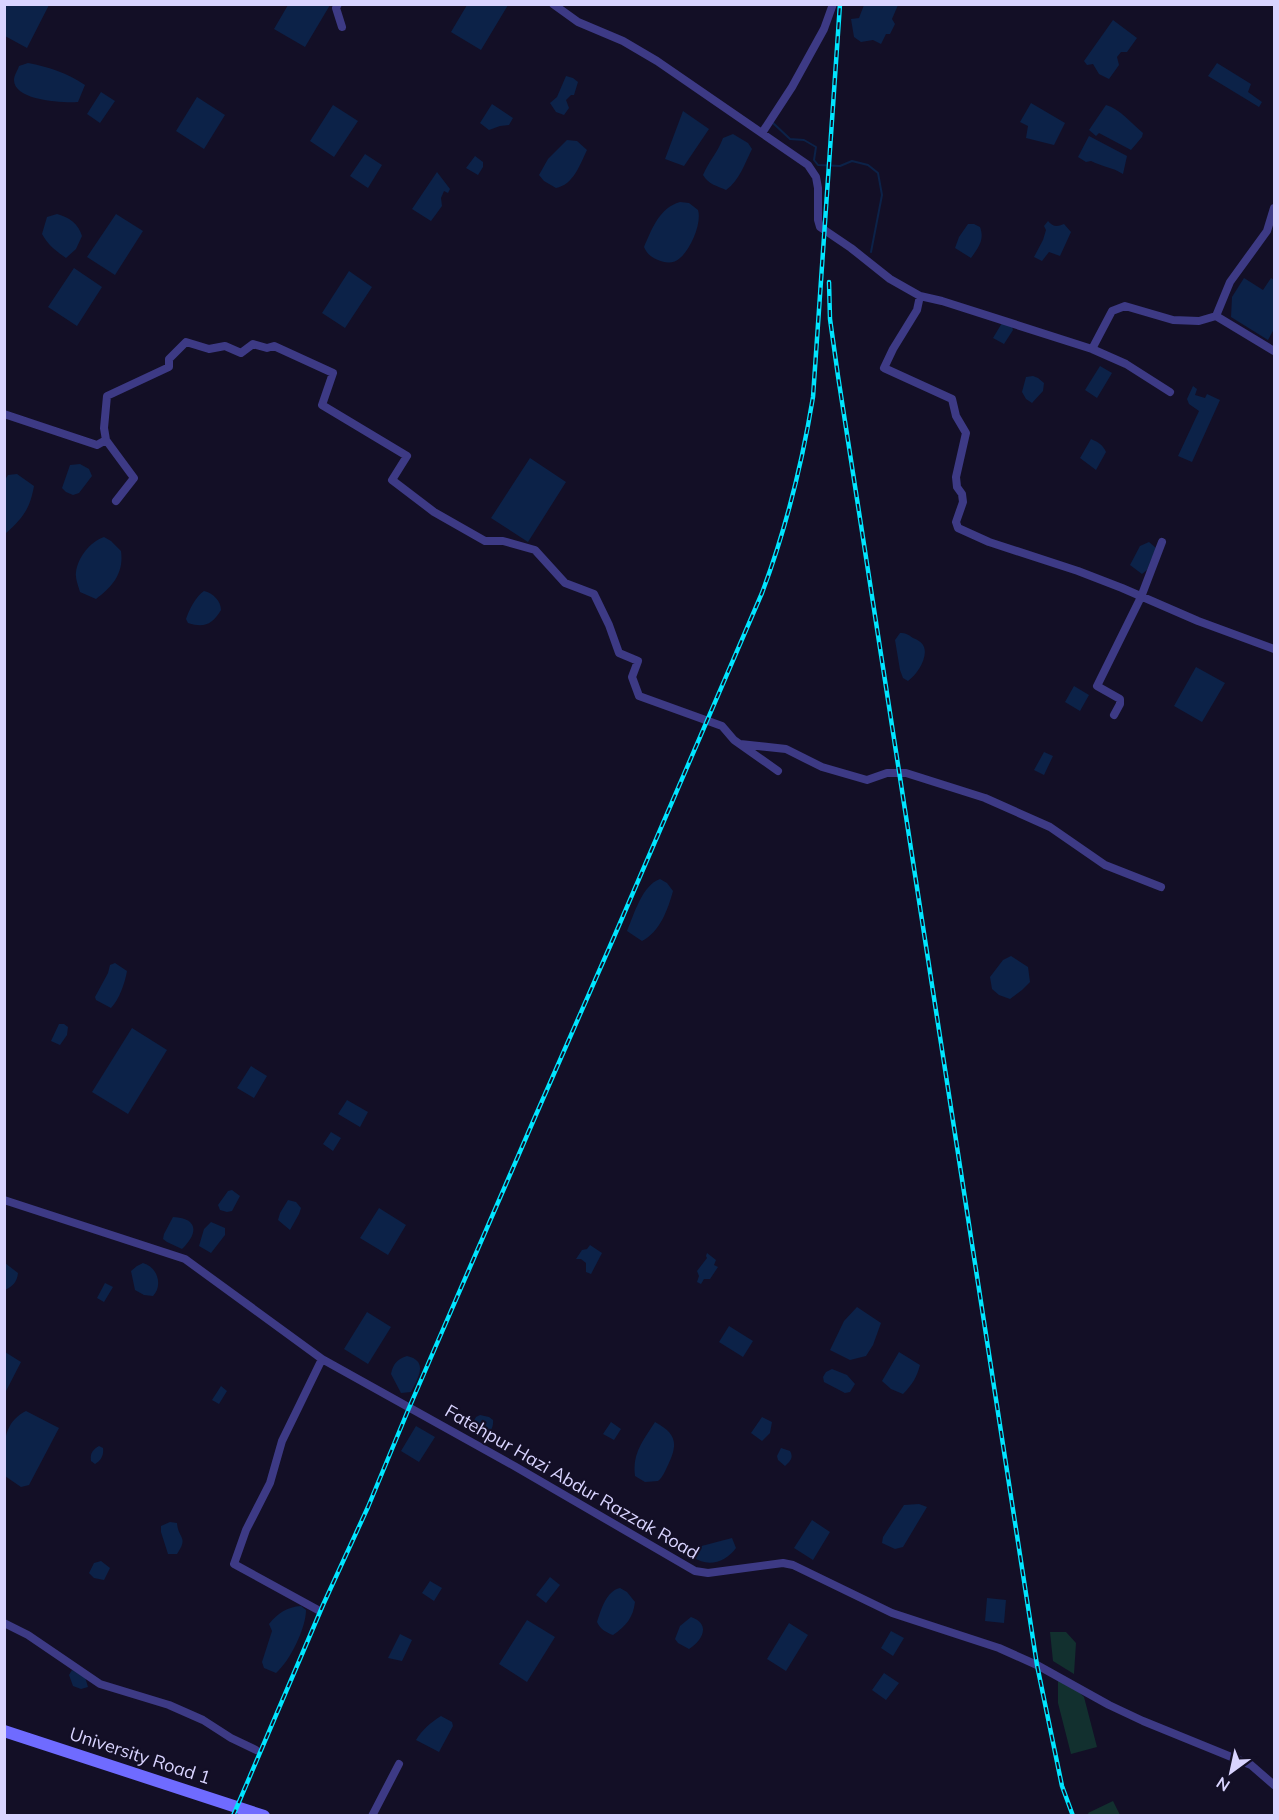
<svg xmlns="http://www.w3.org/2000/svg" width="1279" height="1820" viewBox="0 0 1279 1820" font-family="Mulish,sans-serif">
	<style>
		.green { fill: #12302f }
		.water { fill: #0c2248 }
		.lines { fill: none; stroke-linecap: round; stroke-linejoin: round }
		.stream { stroke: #0c2248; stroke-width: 2 }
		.minor { stroke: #3d3a85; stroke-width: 8 }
		.secondary { stroke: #6f6bff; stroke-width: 12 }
		.rail-casing { stroke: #00e5ff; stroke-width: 4.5 }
		.rail { stroke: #130f26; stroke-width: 2; stroke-dasharray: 7; stroke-linecap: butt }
		.labels { text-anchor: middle; stroke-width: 4.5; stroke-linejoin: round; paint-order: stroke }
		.street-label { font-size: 18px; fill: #d9d4ff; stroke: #130f26 }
	</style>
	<rect width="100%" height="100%" fill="#130f26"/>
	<path class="green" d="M1050 1632H1066L1076 1643 1074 1674 1053 1661Z
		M1058 1680 1074 1687 1084 1697 1097 1747 1071 1754 1058 1703Z
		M1113 1801 1120 1815H1089L1088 1813Z"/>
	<path class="water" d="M4 5H49L27 48 5 36Z
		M288 5H330L305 47 274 29Z
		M467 5H508L481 50 451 32Z
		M864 5H898L892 19 895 24 890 34H886L881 44 873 40 861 42 854 37 851 19 859 18Z
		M1113 20 1137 38 1127 52H1121L1117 57 1119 65 1109 79 1099 74 1093 64 1087 65 1084 61Z
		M28 63C49 67 67 73 85 85L78 102C64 103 14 101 14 80 14 75 18 70 19 66Z
		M1217 63 1251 84 1248 92 1262 102 1259 107 1208 76Z
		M566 76 573 78 578 82 574 95H571L566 100 569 108 564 115 556 112 550 103 557 97Z
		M101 92 115 101 100 123 87 114Z
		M197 97 225 115 204 149 176 131Z
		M1031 103 1065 123 1054 145 1026 138 1028 126 1020 122Z
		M492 104 513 118 509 125 500 126 489 130 480 123Z
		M333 105 358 121 334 157 310 141Z
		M1106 105C1119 108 1132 124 1143 133L1142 137 1131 150 1099 133 1096 136 1089 130Z
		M683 111 709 129 684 166 665 159Z
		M733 134 748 143 752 149C745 163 739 181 726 190 717 186 708 184 703 175 709 161 718 152 723 138Z
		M1089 136 1127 156 1123 174C1112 167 1103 167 1091 161L1086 162 1078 157Z
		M567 140 577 141 587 150C580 165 573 185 556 188L544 181 539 175 548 159Z
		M365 154 382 165 368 188 350 176Z
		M475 156 483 162V167L478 175 466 168Z
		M437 172 450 189 448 193 444 191 441 198 442 206 431 221 412 209Z
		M680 202 689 203 698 210C702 223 691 249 680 258 674 264 665 263 658 260 651 257 647 254 644 247 652 229 659 208 680 202Z
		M57 214C70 218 78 223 82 236L76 249 66 258C56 251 48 245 42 234L47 217Z
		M116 214 143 231 115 275 87 257Z
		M1048 221C1053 227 1057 227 1064 224L1071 232 1060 256 1049 252 1042 261 1034 257 1043 240 1046 230 1044 226Z
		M968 224H974L980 227C985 240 978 248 971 258L955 248 959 237Z
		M74 268 102 287 77 326 48 307Z
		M349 271 372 287 345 328 322 313Z
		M1244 278 1263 290 1271 278 1274 280V329L1268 340 1231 317 1232 297Z
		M1002 323 1012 327 1013 330 1004 344 993 338Z
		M1100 366 1112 373 1097 398 1085 390Z
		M1033 376 1038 378 1044 383 1043 391 1032 403 1026 399 1022 392 1026 377Z
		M1193 386 1197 389 1195 395 1205 398 1207 394 1220 400 1192 462 1178 456 1199 411 1189 404 1187 399Z
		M1091 439C1098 442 1103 445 1106 452L1096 470 1080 458Z
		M530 458 566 482 528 542 491 518Z
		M80 464 89 469 92 476 79 493 73 495 66 492 62 488 70 465Z
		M17 474 34 486C30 509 23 518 5 534V480L8 475Z
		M104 537 111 541 121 551C124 573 113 586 96 599L80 592C78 585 75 578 76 572 78 557 90 542 104 537Z
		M1149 542 1156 548 1147 570 1142 574 1130 565 1140 546Z
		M204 591C213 593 221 601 221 610 212 625 204 628 188 623L186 619C189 610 196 596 204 591Z
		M900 633C906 633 909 635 913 638 918 640 922 642 924 647 928 658 917 675 908 681L903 678 900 670 895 640Z
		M1196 667 1225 683 1202 722 1174 706Z
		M1074 686 1089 695 1080 711 1065 702Z
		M1044 752 1053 756 1044 775 1034 770Z
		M660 879 667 883 673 891C668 909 660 932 642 941L627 931C634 915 642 885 660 879Z
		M1011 956 1028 967 1030 982 1022 990 1010 999 999 995 992 989 990 977 1003 960Z
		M115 963 127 971C125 983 119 1000 111 1008L96 1000 95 997 108 973 110 965Z
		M59 1024H64L68 1027 67 1035 60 1045 51 1041Z
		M132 1028 167 1050 128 1114 92 1092Z
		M251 1066 267 1076 254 1098 237 1088Z
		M347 1100 368 1112 360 1127 338 1114Z
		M331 1132 341 1138 333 1151 323 1144Z
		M232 1190 240 1196 232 1211 227 1212 220 1210 218 1205 228 1191Z
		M288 1200 296 1202 301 1208 299 1214 290 1230 278 1220 280 1213Z
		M379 1208 406 1225 388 1255 360 1238Z
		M173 1217C199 1218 198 1234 182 1249L167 1242 163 1239 164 1234Z
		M211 1222 225 1228V1235L211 1253 199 1246 204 1229Z
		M590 1245 602 1253 591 1274 586 1272V1263L581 1259H576L582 1250 587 1249Z
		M707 1253 716 1260 714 1265 718 1267 710 1279H704L701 1284 697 1282 699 1276 697 1271 707 1258 706 1256Z
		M5 1263 18 1273C17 1282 13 1286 5 1290Z
		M143 1263C158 1267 163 1286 153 1296L144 1295 135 1290 131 1271 137 1266Z
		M105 1283 113 1287 104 1302 97 1298Z
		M857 1307 881 1323 873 1345 866 1356 850 1360 830 1350 844 1321Z
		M367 1312 391 1327 368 1364 344 1349Z
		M729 1326 753 1341 743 1357 719 1342Z
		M5 1352 21 1362 5 1393Z
		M899 1352 920 1365C917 1377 912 1385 903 1394L891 1389 882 1381Z
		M407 1356C429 1361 418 1378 411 1392L401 1393 391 1374C393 1364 397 1359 407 1356Z
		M832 1369 847 1375 855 1384 850 1392 845 1393 824 1382 823 1377 826 1372Z
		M221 1386 227 1391 219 1404 212 1400Z
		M26 1411 59 1428 29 1485 21 1487 5 1476C4 1451 0 1424 26 1411Z
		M480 1415 489 1417 493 1420C494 1428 489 1434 483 1438L473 1432 470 1428 476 1417Z
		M762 1417 772 1422 770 1433 762 1441 751 1433Z
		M611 1422 621 1429 614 1440 603 1434Z
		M655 1422C677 1434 678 1444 668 1465 665 1471 663 1477 658 1481L645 1482 635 1476C632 1453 643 1441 655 1422Z
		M416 1426 435 1437 419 1462 401 1451Z
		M99 1446 103 1448C104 1455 101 1461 95 1464L91 1461C90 1454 92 1450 99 1446Z
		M781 1448 790 1451C794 1458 790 1461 785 1466L778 1460 777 1456Z
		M919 1504 927 1507 903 1547 895 1549 882 1543 883 1537 904 1505Z
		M812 1520 830 1532 813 1560 794 1548Z
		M170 1522 177 1523C178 1539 189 1536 177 1554H168L161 1532V1526Z
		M732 1538 736 1548C726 1562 708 1568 693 1557L694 1548Z
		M101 1561 110 1568 104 1580 94 1578 89 1573 94 1563Z
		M550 1577 560 1585 546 1603 536 1595Z
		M430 1581 442 1588 434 1601 422 1593Z
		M620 1588 627 1592 635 1602C633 1618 626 1626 613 1635 607 1633 600 1629 597 1622 601 1610 606 1591 620 1588Z
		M987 1598 1006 1600 1004 1623 985 1621Z
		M301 1606 306 1610C306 1628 290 1661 276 1673L264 1668 262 1662 272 1631 269 1624C278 1613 287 1607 301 1606Z
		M691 1617C711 1624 703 1640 689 1649L678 1643 675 1639 680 1626Z
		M527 1620 555 1637 527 1682 499 1664Z
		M789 1623 808 1635 786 1671 767 1659Z
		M891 1631 904 1638 893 1656 881 1648Z
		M400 1634 412 1640 402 1661 388 1658Z
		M72 1670 85 1677 88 1687 81 1689 73 1686 69 1675Z
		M884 1673 899 1683 886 1700 872 1690Z
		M441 1716 452 1722 453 1726 439 1752 416 1740C423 1729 430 1723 441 1716Z"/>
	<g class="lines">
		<path class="stream" d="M773 123 790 139 804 140 816 147 814 160 818 165 840 166 852 161 868 165 878 173 882 195 871 252"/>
		<path class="minor" d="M338 4 336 8 342 27
			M553 4 578 22 623 41 657 61 808 165 816 177 818 188V220L820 227 851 248 890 279 920 296 942 301 1092 349 1112 311 1125 306 1173 320 1199 321 1216 316 1274 351
			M762 133 792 87 824 29 833 4
			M920 296 917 310 893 349 884 368 952 399 956 416 966 433 956 477 957 487 962 494 963 502 956 522 958 528 989 542 1078 571 1122 588 1198 621 1274 649
			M1216 316 1230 282 1267 231 1274 208
			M1092 349 1126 364 1170 392
			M4 414 97 445 106 440
			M116 501 134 478 106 440 104 428 107 396 169 367V359L186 342 209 349 225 346 241 353 253 344 267 348 274 346 333 373 322 405 407 456 392 480 434 512 485 541H503L535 550 565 583 594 594 609 625 619 653 638 661 632 677 639 696 722 726 734 740 778 771
			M1114 715 1120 704V699L1097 686 1141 597 1162 542
			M740 744 786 749 822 767 867 780 887 773H906L985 798 1050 827 1105 865 1161 887
			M4 1200 185 1259 322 1359 516 1467 695 1571 708 1573 783 1563 793 1565 892 1613 999 1648 1037 1665 1109 1705 1143 1721 1251 1765 1274 1785
			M318 1610 234 1564 246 1530 270 1483 282 1441 322 1359
			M4 1623 28 1635 100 1684 169 1705 203 1720 231 1738 256 1750
			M372 1816 399 1764"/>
		<path class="secondary" d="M4 1731 264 1816"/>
		<g class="rail-casing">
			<path id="rail" d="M829 282 830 319 838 376 1037 1665 1062 1786 1073 1816
				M233 1816 323 1605 368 1507 409 1408 535 1117 614 937 762 593C786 529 802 464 813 397L840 4"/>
		</g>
		<use href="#rail" class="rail"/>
	</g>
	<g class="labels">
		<g class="street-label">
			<text transform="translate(572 1482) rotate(30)" y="6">Fatehpur Hazi Abdur Razzak Road</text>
			<text transform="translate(140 1756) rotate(18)" y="6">University Road 1</text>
		</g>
	</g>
	<rect width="1279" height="1820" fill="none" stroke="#d9d4ff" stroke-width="12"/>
	<g transform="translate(1231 1772) rotate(213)" stroke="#130f26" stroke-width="4.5" paint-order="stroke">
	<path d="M0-4.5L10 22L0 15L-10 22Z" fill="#d9d4ff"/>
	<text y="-9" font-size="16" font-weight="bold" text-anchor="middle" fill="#d9d4ff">N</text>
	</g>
</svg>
